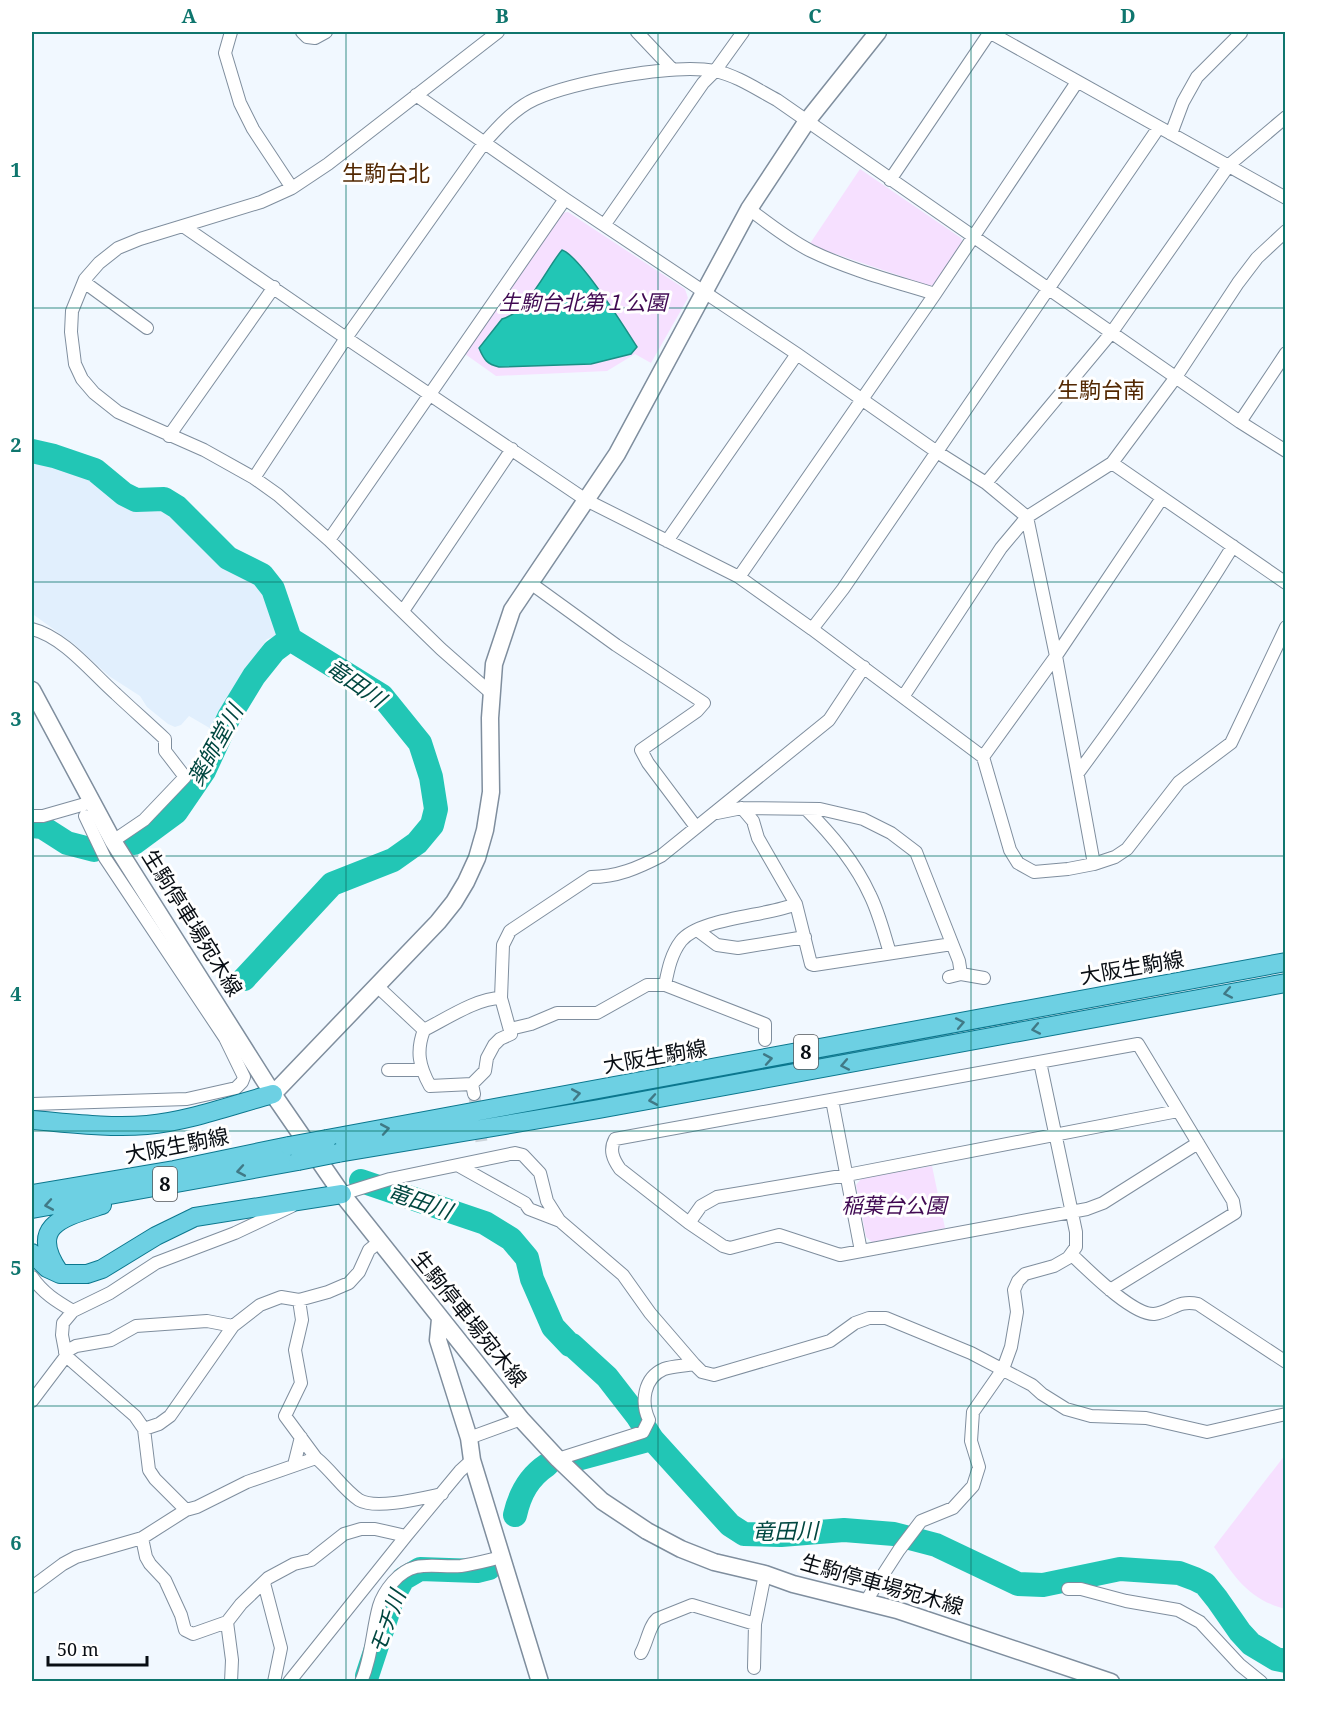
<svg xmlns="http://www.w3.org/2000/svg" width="1317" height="1713" viewBox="0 0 1317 1713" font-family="'Noto Serif','Noto Sans JP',serif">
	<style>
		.built { fill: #e1effd }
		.green { fill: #f6e0ff }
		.water { fill: #22c6b5; stroke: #1a8f85; stroke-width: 1.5 }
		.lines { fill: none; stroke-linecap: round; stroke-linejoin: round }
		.river { stroke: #22c6b5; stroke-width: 24 }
		.street-tunnel { stroke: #ced5dc; stroke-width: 12; stroke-dasharray: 12 6; stroke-linecap: butt }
		.street-casing { stroke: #7f8e9e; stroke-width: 14 }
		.secondary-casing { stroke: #7f8e9e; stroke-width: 19 }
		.primary-casing { stroke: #0b778e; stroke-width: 20 }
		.street { stroke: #fff; stroke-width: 12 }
		.secondary { stroke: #fff; stroke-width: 16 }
		.primary { stroke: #6dd0e3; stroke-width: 18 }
		.primary-bridge-casing { stroke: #0b778e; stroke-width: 20; stroke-linecap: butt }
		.primary-bridge { stroke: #6dd0e3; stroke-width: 18 }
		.oneway { stroke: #407986 }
		.grid { fill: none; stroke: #0f766e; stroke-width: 1.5; stroke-opacity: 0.55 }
		.labels { text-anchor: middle; stroke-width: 6; stroke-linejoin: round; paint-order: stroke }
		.shield { fill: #fff; stroke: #53565a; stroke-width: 1.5 }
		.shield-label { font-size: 20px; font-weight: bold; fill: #090e14 }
		.park-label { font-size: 21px; font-style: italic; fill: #400952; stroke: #fff }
		.street-label { font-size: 21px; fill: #090e14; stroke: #fff }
		.neighbourhood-label { font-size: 22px; fill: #522701; stroke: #fff }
		.water-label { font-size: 22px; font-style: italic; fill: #014740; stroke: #fff }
		.neatline { fill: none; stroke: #0f766e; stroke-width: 2 }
		.grid-label { font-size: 20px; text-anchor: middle; font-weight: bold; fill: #0f766e }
	</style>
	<rect width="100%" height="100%" fill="#f1f8ff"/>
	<path class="built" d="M36 456 57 460 94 476 130 502 163 506 171 511 215 555 261 583 267 589 282 631 277 636 267 639 230 694 213 730 189 716 181 725 175 727 168 724 147 707 140 696 109 676 74 644 34 615 32 616V461Z"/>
	<path class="green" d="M860 169 961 238 963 244 934 285 930 286 809 245Z
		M568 212 685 289 688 298 651 363 635 354 607 371 496 376 465 354 562 213Z
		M932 1166 945 1228 873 1243 866 1237 856 1185 862 1178Z
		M1285 1455V1609C1248 1599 1235 1577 1214 1547Z"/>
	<path class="water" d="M562 250C580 256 625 328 637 347L631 354 591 364 499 367C487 364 484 360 479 348L502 319C527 313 546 269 562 250Z"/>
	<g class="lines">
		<path class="river" d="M32 451 54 456 95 470 124 494 136 500 164 499 177 507 228 558 262 575 273 589 290 639 382 696 420 743 431 777 436 809 432 825 417 843 393 860 332 884 244 979
			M32 826 42 827 67 843 94 850
			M134 843 176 812 204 771 229 717 254 676 274 651 290 639
			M361 1181 485 1223 511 1239 527 1258 532 1279 553 1327 570 1345H572L607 1377 638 1417 652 1439 730 1525 744 1534 781 1535 844 1530 894 1534 936 1545 1018 1584 1043 1585 1120 1569 1179 1573 1195 1579 1205 1584 1217 1599 1240 1632 1251 1644 1276 1659 1286 1661
			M574 1460 652 1439
			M515 1515C520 1493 529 1477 547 1465
			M367 1676 393 1597 403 1579 420 1569 477 1571 489 1568"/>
		<path class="street-tunnel" d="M474 1094 482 1145"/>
		<g class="street-casing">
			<path id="street" d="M231 32 225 53 240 103 253 129 292 188
				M302 32 307 37 315 38 326 32
				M637 32 672 69
				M989 32 1286 198
				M416 95 565 199 797 354 937 452 986 483 1027 517 1056 656 1094 864
				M1171 134 1183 102 1197 77 1241 33
				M890 180 990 32
				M749 209C769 224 789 240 811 251 850 270 893 281 935 294
				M605 224 703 83 715 71 743 32
				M183 226 346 338 586 500 739 577 812 629 983 757 1010 850 1018 863 1034 872 1068 869 1094 864 1115 857 1127 849 1179 782 1231 743 1286 627
				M84 282 147 328
				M1240 422 1286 353
				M169 436 274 287
				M1112 463 1286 583
				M254 478 346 338 484 143C498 127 515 108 535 99 574 82 674 63 715 71 736 75 758 90 777 100L1240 422 1286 451
				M986 483 1112 332 1229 165 1286 117
				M329 540 565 199
				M667 541 797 354
				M739 577 935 294 1077 82
				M529 582 616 645 704 703 697 711 641 750 648 763 696 827
				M403 611 512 449
				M32 629C64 637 92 673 116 694 132 709 149 724 165 739V751L185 777 144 820 113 841
				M812 629 843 589 1159 127
				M491 693 441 649 329 540 278 495 254 478 204 450 118 412 94 393 82 379 75 364 71 332 72 311 85 279 99 263 118 248 140 239 261 202 292 188 328 164 498 32
				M903 697 1001 548 1027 517 1112 463 1176 377 1238 283 1257 258 1286 231
				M983 757 1056 656 1162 498
				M1078 773C1132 700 1185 624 1233 546
				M742 808 753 821 758 838 796 904 811 964 814 965 952 944
				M806 809C832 835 855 862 870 895 879 913 884 934 890 953
				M717 813 742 808 820 809 863 819 891 833 916 852 959 961 961 974
				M32 816H43L92 802
				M697 930 717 945 738 948 805 937
				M949 977 961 974 984 978
				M665 985C668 970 671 954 681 941 699 918 768 916 796 904
				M377 986 424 1030C446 1019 477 998 501 998
				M510 1029 531 1024 557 1013H597L647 985H665L765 1024V1040
				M424 1030C416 1051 419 1066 430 1086L472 1084 474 1094
				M388 1070H421
				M472 1084 485 1071 487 1058 494 1045 500 1039 511 1034 501 998 503 945 510 931 591 877C617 877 638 868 661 856L829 720 864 667
				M832 1100 861 1251
				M32 1104 187 1099 236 1088 242 1082 244 1077 225 1038 105 858 85 816
				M459 1166 525 1203 529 1209 560 1221 623 1275 650 1313 694 1364
				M342 1194 390 1179 515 1153 523 1155 540 1173 547 1201 559 1220
				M689 1223 701 1206 717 1197 847 1175 1178 1111
				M1071 1254C1087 1269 1132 1315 1154 1314 1171 1312 1178 1299 1198 1304L1286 1362
				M32 1277C43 1293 56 1301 73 1311L110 1293 156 1263 235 1233 292 1206
				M1110 1290 1235 1213 1233 1201 1138 1044 615 1139C609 1150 613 1159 620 1169L689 1223 723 1246 730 1248 779 1235 840 1255 1087 1209 1103 1203 1198 1143
				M299 1300 302 1320 295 1350 301 1383 285 1416 316 1458
				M73 1311 63 1323 62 1335 66 1356 135 1416 144 1429 149 1470 155 1479 186 1510
				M65 1352 76 1346 111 1340 136 1326 207 1321 233 1326
				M32 1401 66 1356
				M144 1429 159 1424 170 1416 233 1326 260 1305 281 1297 299 1300 328 1292 349 1283 359 1272 369 1250 379 1242
				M469 1438 521 1419
				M558 1459 643 1432 649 1420C641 1403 643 1378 664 1369 673 1366 685 1366 694 1364L702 1372 714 1375 830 1341 855 1323 869 1318H886L971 1353 1032 1385 1042 1394 1066 1409 1091 1416 1146 1418 1207 1432 1286 1414
				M294 1465 301 1437
				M142 1538 146 1557 150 1564 165 1580 181 1615 185 1630 193 1634 227 1622 241 1604 268 1578 294 1564 311 1560 344 1534 361 1529H375L406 1536
				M264 1583 281 1648 274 1682
				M32 1587 63 1564 76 1557 142 1538 186 1510 197 1507 247 1482 316 1458C331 1470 343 1489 359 1500 376 1510 423 1498 442 1494
				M1068 1589H1081L1126 1601 1178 1610 1200 1622 1240 1665 1261 1682
				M866 1601 899 1550 921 1521 953 1508 973 1486 979 1467 971 1441 973 1412 1003 1369 1011 1347 1017 1312 1014 1290 1018 1281 1025 1274 1054 1266 1068 1258 1076 1247V1232L1040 1062
				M227 1622 232 1660 231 1682
				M641 1653C647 1643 649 1626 657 1619L692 1605 755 1624
				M754 1668 755 1624 765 1574
				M289 1682 406 1536 460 1471 472 1460
				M361 1682C372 1657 372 1631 379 1606 382 1596 387 1589 393 1582 414 1558 434 1568 461 1566 475 1564 489 1560 502 1557"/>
		</g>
		<g class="secondary-casing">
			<path id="secondary" d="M32 690 113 841 273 1094 342 1194 521 1419 558 1459 602 1501 647 1531 681 1549 714 1562 765 1574 793 1584 897 1610 1111 1682
				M273 1094 438 922 454 902 466 882 477 858 485 830 491 792 490 718 494 664 512 610 617 454 749 209 807 121 878 32
				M440 1319 438 1340 469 1438 472 1460 540 1682"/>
		</g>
		<g class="primary-casing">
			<path id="primary" d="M32 1120C70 1123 108 1128 147 1125 190 1121 232 1105 273 1094
				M327 1139 1286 962
				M338 1153 599 1109 1286 983
				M32 1194 174 1170 289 1146
				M32 1209 298 1161
				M32 1253 47 1268 60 1274H87L102 1269 156 1236 195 1217 342 1194
				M59 1272C27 1225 64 1217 102 1205"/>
		</g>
		<use href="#street" class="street"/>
		<use href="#secondary" class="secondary"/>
		<use href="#primary" class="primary"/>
		<g class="primary-bridge-casing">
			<path id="primary-bridge" d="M289 1146 327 1139
				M298 1161 338 1153"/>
		</g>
		<use href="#primary-bridge" class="primary-bridge"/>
	</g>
	<defs><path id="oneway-chevron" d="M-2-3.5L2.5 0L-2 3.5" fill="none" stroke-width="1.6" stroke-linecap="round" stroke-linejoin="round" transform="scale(1.5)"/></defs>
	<g class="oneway">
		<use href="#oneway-chevron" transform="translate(1228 993) rotate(169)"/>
		<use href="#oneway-chevron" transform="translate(960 1023) rotate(-11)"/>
		<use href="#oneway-chevron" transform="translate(1036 1029) rotate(169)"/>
		<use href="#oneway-chevron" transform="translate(768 1059) rotate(-10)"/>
		<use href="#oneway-chevron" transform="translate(845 1065) rotate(169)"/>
		<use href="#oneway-chevron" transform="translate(576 1094) rotate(-10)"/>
		<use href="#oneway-chevron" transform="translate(653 1100) rotate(170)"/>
		<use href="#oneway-chevron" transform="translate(385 1129) rotate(-10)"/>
		<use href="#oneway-chevron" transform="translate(241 1171) rotate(170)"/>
		<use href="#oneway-chevron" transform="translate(49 1205) rotate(170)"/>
	</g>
	<path class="grid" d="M346 32V1682M658 32V1682M971 32V1682M32 308H1286M32 582H1286M32 856H1286M32 1131H1286M32 1406H1286"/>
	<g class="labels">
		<g class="shield">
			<rect x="794" y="1035" width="24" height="34" rx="4.5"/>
			<rect x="153" y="1167" width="24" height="34" rx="4.5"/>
		</g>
		<g class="shield-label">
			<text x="806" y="1059">8</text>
			<text x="165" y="1191">8</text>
		</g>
		<g class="park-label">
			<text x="583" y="310">生駒台北第１公園</text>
			<text x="894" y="1213">稲葉台公園</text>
		</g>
		<g class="street-label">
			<text transform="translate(192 923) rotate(58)" y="7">生駒停車場宛木線</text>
			<text transform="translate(1132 968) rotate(-10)" y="7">大阪生駒線</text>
			<text transform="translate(655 1057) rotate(-10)" y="7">大阪生駒線</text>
			<text transform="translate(177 1146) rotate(-11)" y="7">大阪生駒線</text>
			<text transform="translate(469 1319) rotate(51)" y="7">生駒停車場宛木線</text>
			<text transform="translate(882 1585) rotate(16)" y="7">生駒停車場宛木線</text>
		</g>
		<g class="neighbourhood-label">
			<text x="386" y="181">生駒台北</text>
			<text x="1101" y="398">生駒台南</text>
		</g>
		<g class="water-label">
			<text transform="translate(356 683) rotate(35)" y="8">竜田川</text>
			<text transform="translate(215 745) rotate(-61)" y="8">薬師堂川</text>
			<text transform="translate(420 1201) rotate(19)" y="8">竜田川</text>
			<text transform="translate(785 1531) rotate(-1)" y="8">竜田川</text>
			<text transform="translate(387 1622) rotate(-70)" y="8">モチ川</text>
		</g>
	</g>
	<rect width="1317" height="1713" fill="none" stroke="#ffffff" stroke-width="66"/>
	<path d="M48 1656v9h99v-9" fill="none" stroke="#090e14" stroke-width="3"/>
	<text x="57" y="1656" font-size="18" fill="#090e14" stroke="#ffffff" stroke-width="4.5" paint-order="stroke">50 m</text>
	<rect x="33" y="33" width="1251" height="1647" class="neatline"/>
	<g class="grid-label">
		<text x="189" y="23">A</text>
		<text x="502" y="23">B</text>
		<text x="815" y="23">C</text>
		<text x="1128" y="23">D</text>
		<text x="16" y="177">1</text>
		<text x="16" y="452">2</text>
		<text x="16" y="726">3</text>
		<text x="16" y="1001">4</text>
		<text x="16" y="1275">5</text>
		<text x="16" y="1550">6</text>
	</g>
</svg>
